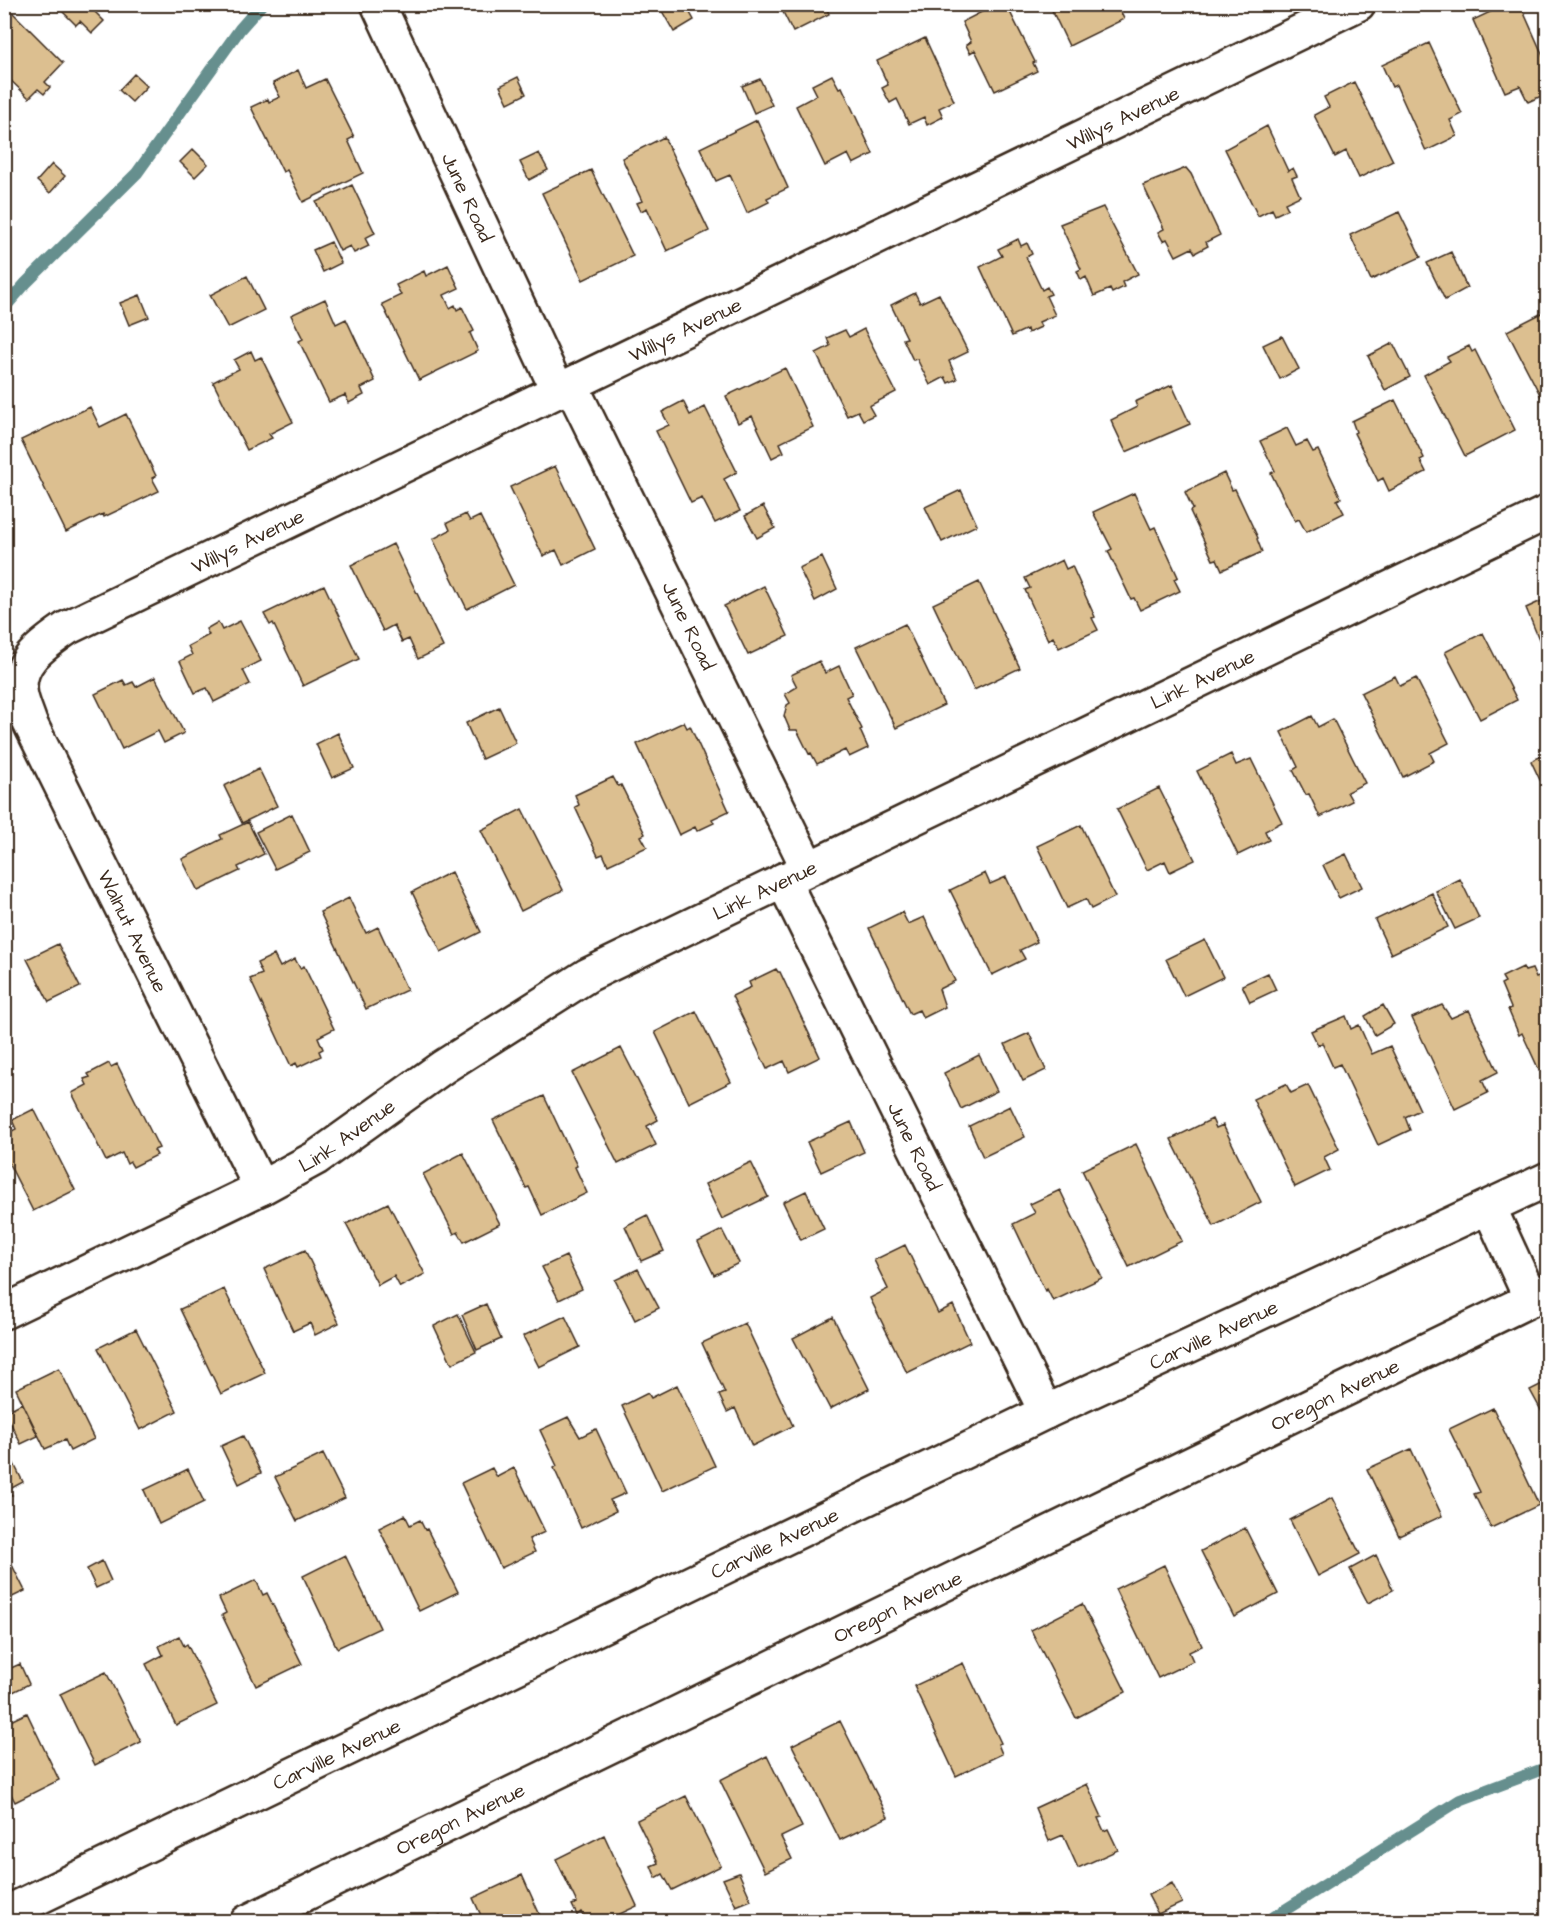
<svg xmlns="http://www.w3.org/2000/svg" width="1552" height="1926" viewBox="0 0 1552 1926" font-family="'Architects Daughter',sans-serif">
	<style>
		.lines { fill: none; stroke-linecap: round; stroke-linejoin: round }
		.stream { stroke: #668f8e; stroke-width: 12 }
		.building { fill: #dcbf90; stroke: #3b2a1e; stroke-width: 1.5 }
		.minor-casing { stroke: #3b2a1e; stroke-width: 38 }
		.tertiary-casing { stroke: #3b2a1e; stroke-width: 38 }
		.minor { stroke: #fff; stroke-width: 33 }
		.tertiary { stroke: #fff; stroke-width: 33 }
		.labels { text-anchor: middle; stroke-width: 4.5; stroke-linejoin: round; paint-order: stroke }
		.street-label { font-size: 20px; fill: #3b2a1e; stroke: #fff }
	</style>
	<rect width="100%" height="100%" fill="#fff"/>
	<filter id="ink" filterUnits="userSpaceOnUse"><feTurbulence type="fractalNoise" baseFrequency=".0167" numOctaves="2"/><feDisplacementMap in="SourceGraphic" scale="12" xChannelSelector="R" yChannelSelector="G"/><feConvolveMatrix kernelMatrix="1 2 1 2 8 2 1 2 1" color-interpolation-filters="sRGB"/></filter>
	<g filter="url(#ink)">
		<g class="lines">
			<path class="stream" d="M4 308 26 283 137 173 240 29 262 4
				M1266 1922 1460 1800 1548 1767"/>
		</g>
		<path class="building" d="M55 4H98L93 10 104 21 92 33 80 21 76 25Z
			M658 4H685L694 20 674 32Z
			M779 4H825L829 14 793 32Z
			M997 4H1006L1035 62 1033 63 1037 71 995 91 975 50 970 53 966 45 971 42 962 22Z
			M1049 4H1117L1124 19 1069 46Z
			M1507 4H1520L1548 67V93L1528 102 1520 86 1505 92 1473 20Z
			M11 11 63 63 45 82 50 87 44 94 38 89 29 98 4 74V18Z
			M925 38 954 101 939 108 943 117 927 125 924 117 909 124 897 99 890 103 882 88 888 85 877 61Z
			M1429 43 1462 114 1450 120 1457 136 1426 151 1396 85 1392 87 1382 65Z
			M298 70 306 88 325 79 354 137 348 140 363 173 303 202 287 170 283 172 251 107 268 99 269 102 280 97 273 83Z
			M134 74 147 86 132 102 119 90Z
			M832 75 839 88 842 87 873 154 853 164 848 154 825 166 796 106 817 95 812 85Z
			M518 77 526 94 508 103 500 86Z
			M760 79 772 105 754 113 742 86Z
			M1354 82 1393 161 1359 178 1346 151 1335 157 1314 115 1329 107 1324 97Z
			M757 120 788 188 767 198 769 202 747 213 730 175 716 181 700 148Z
			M1267 126 1288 171 1293 168 1297 176 1292 178 1300 196 1285 203 1288 209 1275 215 1272 209 1258 216 1225 149Z
			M664 137 709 231 667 251 647 208 641 211 637 203 642 201 622 158Z
			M193 149 208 164 195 177 180 162Z
			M539 153 548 170 529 180 520 162Z
			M52 164 65 176 50 193 37 181Z
			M1186 168 1191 174 1220 235 1206 242 1208 246 1195 253 1192 248 1176 256 1167 239 1163 241 1158 232 1164 229 1143 185Z
			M591 170 633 256 583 280 542 193Z
			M352 185 375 233 365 238 369 246 354 253 350 246 340 251 316 202Z
			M1103 207 1138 274 1122 282 1124 287 1112 293 1110 289 1094 296 1086 277 1081 280 1077 271 1081 269 1060 224Z
			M1399 212 1421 257 1371 280 1350 235Z
			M1018 239 1021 246 1027 243 1032 254 1026 257 1042 290 1047 287 1051 294 1046 296 1055 315 1039 322 1041 327 1028 333 1027 329 1012 336 980 267 1002 256 998 249Z
			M331 242 341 263 323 272 313 250Z
			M1451 252 1467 288 1445 300 1427 263Z
			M448 265 459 288 444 295 450 308 455 305 457 310 462 307 474 331 470 333 478 351 419 380 382 304 401 295 396 285 424 271 426 276Z
			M247 276 264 310 228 328 210 295Z
			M915 293 920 303 939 294 968 352 949 361 957 379 948 383 945 377 930 385 917 359 913 360 903 339 907 338 891 305Z
			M140 295 149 317 129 325 120 303Z
			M325 299 336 324 346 319 375 381 361 388 364 395 349 403 345 395 329 402 299 341 303 339 291 315Z
			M1548 310V410L1507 331Z
			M864 329 896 392 869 406 874 415 863 420 858 411 847 416 816 353 830 346 827 338 845 330 849 337Z
			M1282 336 1299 369 1280 379 1263 345Z
			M1393 343 1410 377 1385 390 1368 356Z
			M1469 346 1472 352 1475 350 1515 430 1465 456 1424 375 1450 361 1447 357Z
			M251 351 255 360 261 357 293 422 269 434 272 438 247 450 213 382 239 369 234 360Z
			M785 368 813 427 780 443 784 452 772 458 752 416 738 423 726 396Z
			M1172 385 1190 424 1126 452 1111 420 1137 407 1135 402Z
			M1395 400 1424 458 1420 460 1426 472 1389 491 1383 478 1378 481 1354 433 1356 432 1352 421Z
			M683 401 690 415 705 407 737 472 724 479 740 511 715 523 702 498 691 503 656 431 669 425 662 412Z
			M90 407 100 427 126 414 156 476 152 478 159 491 104 517 103 514 66 532 21 440Z
			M1287 428 1296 446 1307 441 1313 452 1318 450 1341 498 1337 500 1344 513 1306 532 1299 519 1295 521 1271 473 1275 471 1260 441Z
			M555 466 595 549 563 565 556 550 543 556 510 487Z
			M1224 473 1232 490 1235 489 1258 538 1257 539 1262 552 1222 570 1217 559 1213 560 1190 511 1193 509 1185 492Z
			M961 490 977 525 942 542 925 507Z
			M1134 493 1151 529 1155 527 1178 577 1174 579 1180 591 1140 610 1134 598 1131 599 1108 551 1112 549 1093 512Z
			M763 506 775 528 757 538 745 516Z
			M466 514 470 521 480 516 514 585 467 609 433 539 450 530 447 523Z
			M393 544 443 647 418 659 409 639 402 642 394 625 383 631 351 565Z
			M822 557 837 589 815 601 799 568Z
			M1062 560 1066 569 1072 566 1095 617 1092 618 1098 630 1059 648 1053 637 1048 640 1025 590 1030 588 1025 578Z
			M979 582 1020 668 974 690 933 604Z
			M324 585 359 659 303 686 273 623 270 625 264 614Z
			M764 586 788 636 748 655 724 606Z
			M1548 598V661L1526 608Z
			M240 621 261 661 243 670 250 684 214 702 207 688 195 693 180 661 192 655 188 646 209 635 206 629 218 622 222 630Z
			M905 624 944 705 896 728 856 647Z
			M1483 633 1517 700 1480 719 1445 652Z
			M819 661 825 673 839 666 852 694 846 697 862 729 860 730 868 748 849 757 845 750 817 764 811 753 809 754 797 730H790L784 716 787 705 790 703 785 694 797 687 791 675Z
			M1395 676 1400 686 1416 678 1449 743 1430 753 1434 761 1403 777 1361 693Z
			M155 677 184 733 164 743 158 731 122 749 95 694 123 680 126 685 133 682 136 687Z
			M499 707 516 743 482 759 466 723Z
			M1312 716 1318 727 1333 719 1365 783 1347 792 1352 801 1320 817 1309 794 1306 795 1293 770 1298 767 1281 732Z
			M684 722 687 728 690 726 729 811 712 819 714 823 697 831 695 827 679 835 637 744Z
			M338 733 354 768 332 778 316 744Z
			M1548 753V797L1531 761Z
			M1231 754 1236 765 1251 759 1282 822 1265 831 1269 840 1238 855 1197 771Z
			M259 769 277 806 242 823 224 786Z
			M613 777 618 786 621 785 645 834 641 836 647 847 608 865 603 854 598 856 575 807 579 805 575 795Z
			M1159 788 1195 860 1170 872 1165 861 1147 870 1117 809Z
			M522 809 563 890 521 911 481 830Z
			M292 814 310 852 275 869 256 832Z
			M248 822 264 854 238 867 240 871 198 891 182 859 222 839 220 835Z
			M1081 825 1115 897 1091 909 1086 899 1067 908 1037 846Z
			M1346 854 1362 887 1339 898 1323 865Z
			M451 872 481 932 441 952 412 892Z
			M985 873 990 884 1006 877 1037 942 1020 950 1025 959 992 975 950 890Z
			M1460 879 1479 918 1455 929 1436 891Z
			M1432 893 1448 927 1391 954 1375 920Z
			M349 898 366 933 378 927 407 990 366 1009 320 912Z
			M902 912 908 924 924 917 955 981 939 989 945 1007 923 1018 919 1010 910 1014 869 928Z
			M1205 940 1223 977 1184 996 1166 959Z
			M58 944 80 987 49 1002 27 959Z
			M274 955 280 967 295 959 300 968 304 966 334 1029 318 1037 323 1049 319 1051 321 1056 298 1067 296 1063 291 1066 250 979 262 974 257 963Z
			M1523 967 1525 971 1532 969 1536 978 1548 973V1066L1539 1070 1522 1033 1519 1035 1508 1009 1511 1008 1501 984 1505 982 1502 977Z
			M776 969 778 972H780L820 1057 789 1072 784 1061 767 1069 732 996 751 987 749 982Z
			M1268 973 1276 990 1250 1002 1242 985Z
			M1383 1005 1394 1024 1375 1035 1365 1016Z
			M1442 1005 1451 1018 1469 1010 1498 1072 1482 1080 1488 1093 1455 1109 1412 1018Z
			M696 1011 731 1082 689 1103 655 1032Z
			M1346 1016 1351 1029 1359 1025 1372 1054 1390 1046 1420 1110 1405 1117 1410 1130 1378 1145 1340 1064 1333 1067 1322 1043 1318 1045 1311 1031Z
			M1029 1033 1046 1070 1023 1081 1005 1044Z
			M621 1048 658 1120 647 1126 656 1145 618 1164 572 1073Z
			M979 1055 997 1091 961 1109 944 1073Z
			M109 1063 111 1067 117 1064 159 1148 154 1150 157 1155 133 1167 130 1162 127 1164 122 1153 106 1161 72 1093 87 1085 84 1079 90 1077 88 1074Z
			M1286 1084 1291 1093 1308 1085 1339 1149 1324 1157 1330 1170 1295 1187 1253 1099Z
			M544 1096 577 1166 575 1167 587 1193 542 1215 529 1187 526 1188 493 1120Z
			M1010 1106 1025 1137 983 1157 969 1126Z
			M34 1109 75 1190 33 1211 4 1154V1135L16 1129 12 1120Z
			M1212 1119 1216 1128 1223 1125 1261 1202 1214 1226 1171 1139Z
			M851 1122 864 1152 821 1172 807 1142Z
			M1136 1144 1182 1241 1129 1267 1082 1170Z
			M463 1153 500 1224 464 1242 458 1232 454 1234 423 1174Z
			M751 1162 768 1197 722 1219 705 1184Z
			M1060 1190 1102 1278 1053 1301 1047 1289 1045 1291 1013 1224 1035 1213 1030 1204Z
			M806 1191 824 1229 801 1240 783 1202Z
			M388 1203 425 1274 400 1287 394 1276 378 1285 346 1224Z
			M647 1215 664 1251 641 1261 625 1226Z
			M722 1230 739 1263 714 1275 698 1242Z
			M905 1245 938 1313 953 1305 970 1342 907 1373 870 1298 888 1289 874 1260Z
			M305 1250 339 1323 315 1335 310 1323 293 1331 264 1269Z
			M566 1256 582 1289 559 1300 542 1267Z
			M638 1269 659 1308 635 1320 615 1280Z
			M224 1289 265 1373 221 1394 180 1309Z
			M486 1304 501 1339 477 1350 462 1315Z
			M458 1314 476 1352 452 1364 434 1326Z
			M565 1316 580 1347 539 1367 523 1336Z
			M833 1317 869 1389 830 1409 793 1338Z
			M745 1323 793 1426 752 1446 735 1408 727 1412 719 1395 725 1393 702 1343Z
			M136 1329 177 1411 140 1430 98 1348Z
			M59 1368 94 1439 70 1451 65 1440 45 1449 16 1389Z
			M1548 1381V1423L1530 1390Z
			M677 1385 715 1466 662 1491 622 1406 648 1393 651 1398Z
			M22 1403 38 1436 21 1444 5 1412Z
			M1493 1408 1539 1505 1491 1528 1474 1494 1480 1492 1449 1429Z
			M568 1417 580 1437 596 1429 626 1493 610 1500 616 1511 581 1528 554 1468 557 1466 540 1430Z
			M243 1436 261 1473 239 1484 221 1446Z
			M4 1444 23 1482 8 1490 12 1495 4 1499Z
			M1411 1449 1442 1516 1399 1536 1367 1469Z
			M323 1454 345 1498 297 1521 275 1477Z
			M492 1468 497 1477 514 1468 545 1532 529 1539 535 1552 501 1568 461 1483Z
			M188 1469 204 1502 159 1524 144 1490Z
			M1332 1498 1360 1554 1318 1576 1290 1520Z
			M405 1515 410 1525 420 1520 425 1530 427 1529 458 1592 419 1611 379 1528Z
			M1245 1528 1278 1594 1234 1617 1201 1551Z
			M4 1549 25 1591 4 1601Z
			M345 1555 380 1628 337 1648 303 1576Z
			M1376 1555 1393 1590 1368 1603 1350 1569Z
			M102 1561 111 1581 96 1588 87 1569Z
			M1164 1565 1202 1646 1189 1652 1193 1661 1158 1678 1115 1589Z
			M256 1580 263 1595 267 1593 302 1664 256 1686 222 1615 226 1613 219 1598Z
			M1082 1604 1126 1692 1076 1718 1031 1630Z
			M179 1636 184 1646 187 1644 217 1705 176 1725 146 1664 163 1655 159 1646Z
			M963 1663 1001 1743 998 1744 1002 1754 956 1776 914 1686Z
			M20 1664 29 1684 7 1695 4 1690V1671Z
			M106 1672 141 1742 95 1765 60 1694Z
			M27 1713 59 1780 15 1802 4 1780V1724Z
			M840 1721 888 1817 840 1840 792 1745Z
			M767 1756 802 1827 781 1837 792 1859 765 1872 720 1780Z
			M1087 1784 1102 1817 1098 1818 1104 1831 1108 1829 1118 1850 1078 1868 1063 1835 1049 1841 1035 1808Z
			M686 1796 721 1866 672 1890 663 1874 656 1878 651 1866 658 1863 637 1820Z
			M604 1835 637 1906 603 1922H586L581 1912 577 1915 572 1905 577 1903 556 1859Z
			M739 1873 751 1900 736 1906 723 1879Z
			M522 1875 543 1922H484L473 1898Z
			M1172 1883 1182 1903 1158 1914 1148 1895Z
			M440 1915 443 1922H426Z"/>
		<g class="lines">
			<g class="minor-casing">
				<g id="minor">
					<path id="s1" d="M378 4 558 391"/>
					<path id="s2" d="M571 385 808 868"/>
					<path id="s3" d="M783 880 1046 1412"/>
					<path id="s4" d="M261 1188 30 723C27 714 23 705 21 696 14 663 43 645 67 628L1358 4"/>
					<path id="s5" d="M4 1312 261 1188 316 1158 443 1067 588 975 1548 512"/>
				</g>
			</g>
			<g class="tertiary-casing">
				<g id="tertiary">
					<path d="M1489 1207 1531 1299"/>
					<path id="s6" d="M4 1914 1046 1412 1548 1179"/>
					<path id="s7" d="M247 1922 1548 1291"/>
				</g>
			</g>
			<use href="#minor" class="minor"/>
			<use href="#tertiary" class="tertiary"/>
		</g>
	</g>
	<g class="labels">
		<g class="street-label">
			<text dy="7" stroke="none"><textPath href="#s4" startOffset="1808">Willys Avenue</textPath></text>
			<text dy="7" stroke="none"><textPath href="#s1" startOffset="213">June Road</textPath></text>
			<text dy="7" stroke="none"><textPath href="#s4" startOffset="1322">Willys Avenue</textPath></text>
			<text dy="7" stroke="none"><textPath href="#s4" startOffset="836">Willys Avenue</textPath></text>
			<text dy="7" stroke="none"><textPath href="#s2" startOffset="268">June Road</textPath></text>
			<text dy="7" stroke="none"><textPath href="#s5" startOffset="1358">Link Avenue</textPath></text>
			<text dy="7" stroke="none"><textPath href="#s5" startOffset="872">Link Avenue</textPath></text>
			<text transform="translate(133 931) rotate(64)" y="7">Walnut Avenue</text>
			<text dy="7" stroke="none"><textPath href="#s5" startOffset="386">Link Avenue</textPath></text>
			<text dy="7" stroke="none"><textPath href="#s3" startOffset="297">June Road</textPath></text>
			<text dy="7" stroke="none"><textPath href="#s6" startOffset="1341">Carville Avenue</textPath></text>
			<text dy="7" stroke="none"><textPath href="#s7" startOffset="1209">Oregon Avenue</textPath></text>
			<text dy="7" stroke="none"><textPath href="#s6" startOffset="855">Carville Avenue</textPath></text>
			<text dy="7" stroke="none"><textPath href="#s7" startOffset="723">Oregon Avenue</textPath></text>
			<text dy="7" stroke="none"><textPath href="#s6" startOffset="369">Carville Avenue</textPath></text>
			<text dy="7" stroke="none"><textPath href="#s7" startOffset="237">Oregon Avenue</textPath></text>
		</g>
	</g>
	<rect width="1552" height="1926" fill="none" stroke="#fff" stroke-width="24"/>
	<rect x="12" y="12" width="1528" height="1902" fill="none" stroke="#3b2a1e" stroke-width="2" filter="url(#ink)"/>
</svg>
